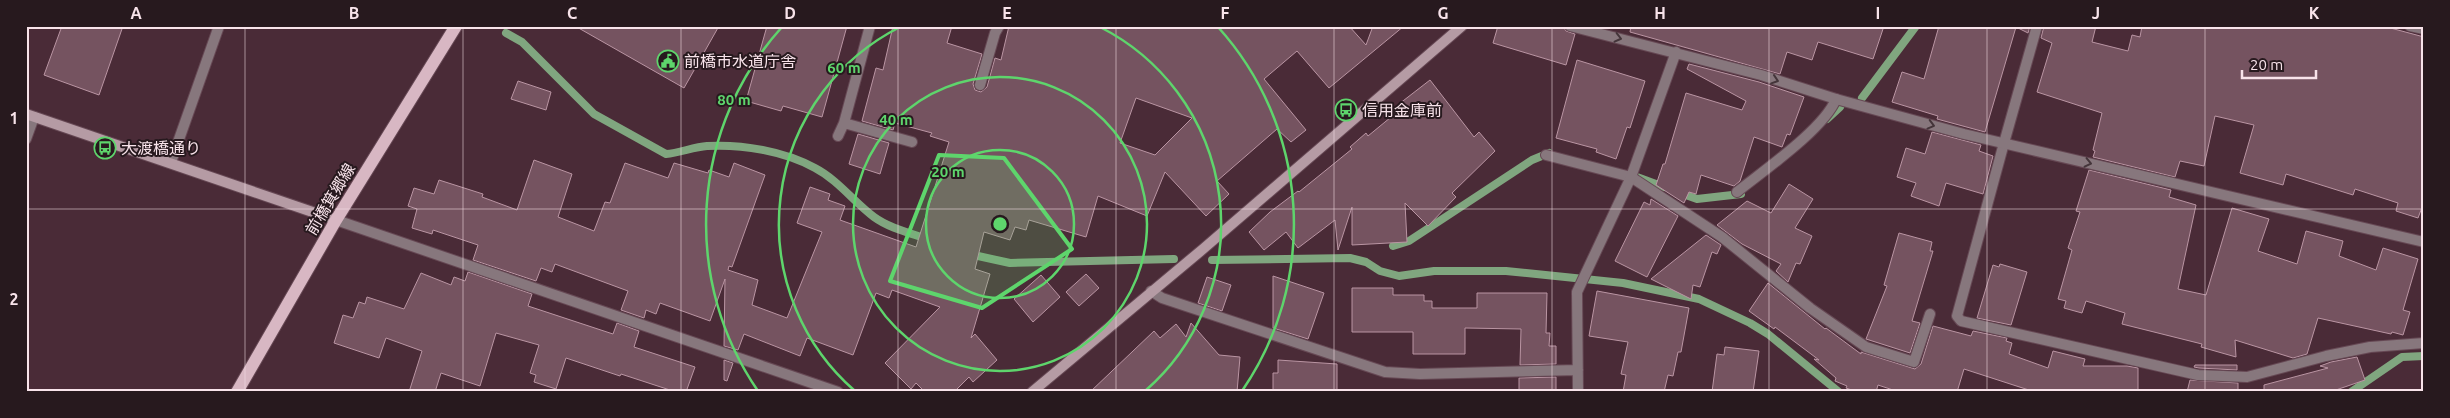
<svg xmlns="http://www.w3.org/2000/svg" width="2450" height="418" viewBox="0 0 2450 418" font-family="Ubuntu,'Noto Sans JP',sans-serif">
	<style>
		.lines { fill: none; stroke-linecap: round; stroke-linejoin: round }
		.stream { stroke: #80a67f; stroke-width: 8 }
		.building { fill: #755360; stroke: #ba95a3; fill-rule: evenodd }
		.lane-casing { stroke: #664854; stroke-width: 12 }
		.street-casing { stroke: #664854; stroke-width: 12 }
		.secondary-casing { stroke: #664854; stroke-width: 12 }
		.primary-casing { stroke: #664854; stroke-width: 14 }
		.lane { stroke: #87777d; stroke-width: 10 }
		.street { stroke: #87777d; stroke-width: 10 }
		.secondary { stroke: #b59ba4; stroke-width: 10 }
		.primary { stroke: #d8b7c3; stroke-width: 12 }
		.oneway { stroke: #44353a }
		.marked { fill: #5ed56c; fill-opacity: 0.2; stroke: #5ed56c; stroke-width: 4; stroke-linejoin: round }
		.grid { fill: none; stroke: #f8e3ea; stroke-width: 1; stroke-opacity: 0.55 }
		.ring { fill: none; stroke: #5ed56c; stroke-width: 2.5 }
		.labels { text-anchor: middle; stroke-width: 4; stroke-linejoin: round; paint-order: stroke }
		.poi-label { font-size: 16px; fill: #f8e3ea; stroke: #27191e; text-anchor: start }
		.street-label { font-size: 16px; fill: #f8e3ea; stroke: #27191e }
		.centre { fill: #5ed56c; stroke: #27191e; stroke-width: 2.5 }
		.ring-label { font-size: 15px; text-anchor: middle; font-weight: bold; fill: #5ed56c; stroke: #27191e; stroke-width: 4; stroke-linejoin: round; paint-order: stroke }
		.neatline { fill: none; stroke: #f8e3ea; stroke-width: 2 }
		.grid-label { font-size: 16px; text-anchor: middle; font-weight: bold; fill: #f8e3ea }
	</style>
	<rect width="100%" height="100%" fill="#4a2b37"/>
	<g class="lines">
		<path class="stream" d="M506 33 522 42 594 114 666 154C680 153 693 147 707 146 742 144 784 151 815 168 838 180 854 202 874 217 889 228 910 233 927 239
			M1862 98 1916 26
			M1827 119 1840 107
			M1637 177 1664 187
			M1680 193 1697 199 1741 194
			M1393 246 1409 241 1532 160 1549 153
			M969 254 1010 263 1174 259
			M1212 260 1350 258 1366 262 1380 271 1399 276 1434 271H1506L1623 283 1699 299 1750 323 1768 334 1839 392
			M2351 392 2402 357 2424 356"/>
	</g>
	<path class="building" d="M62 26H123L99 95 44 75Z
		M575 26H719L684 88Z
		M767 26H847L822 117 783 106 781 111 746 101Z
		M893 26H952L947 43 982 54 973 84 975 90 981 92 987 87 995 58 1001 60 1009 26H1349L1366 45 1373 26H1404L1329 88 1297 51 1264 79 1306 130 1291 142 1277 129 1217 181 1229 194 1206 216 1165 172 1147 216 1098 196 1086 237 1029 220 1026 230 1015 227 1010 240 984 232 975 269 990 274 971 338 975 334 997 360 973 382 969 377 954 392H925L916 383 911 389 885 363 940 307 892 290 889 298 876 293 853 355 807 338 800 356 744 334 738 350 724 346 725 279 710 321 660 303 656 314 646 310 644 318 621 310 628 291 555 264 552 272 541 268 536 281 473 260 478 245 433 230 432 234 412 228 417 209 408 206 414 188 434 194 439 180 483 194 482 197 517 210 534 160 572 174 558 217 594 231 605 202 610 203 625 163 668 178 674 163 708 173 709 170 729 177 734 163 765 175 732 267 729 266 728 270 758 280 752 305 787 318 822 232 797 223 810 187 830 194 828 200 845 206 840 220 916 247 949 142 930 136 932 133 895 123 893 130 862 121 876 68 883 70ZM1136 98 1192 118 1155 155 1120 143Z
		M1498 26H1563L1566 31 1575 34 1566 65 1493 43Z
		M1631 26H1884L1873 59 1818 42 1812 60 1787 52 1780 74 1630 32Z
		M1939 26H2030L2028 33 2016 27 1985 132 1937 119 1938 116 1892 102 1902 72 1924 79Z
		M2044 26H2096L2092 42 2128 51 2132 35 2140 37 2142 26H2383L2424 37V202L2418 218 2396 211 2398 203 2355 189 2353 195 2286 174 2283 185 2240 173 2254 125 2215 116 2204 166 2180 161 2175 177 2093 157 2095 151 2093 150 2102 113 2037 92 2052 43 2041 38Z
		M1577 60 1645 81 1630 128 1627 127 1616 159 1596 152 1597 149 1556 138Z
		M1689 64 1759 82 1804 97 1790 135 1787 134 1782 147 1754 137 1740 181 1734 186 1701 175 1696 194 1689 192 1684 203 1656 185 1663 164H1665L1686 93 1742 110 1746 101 1687 69Z
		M1430 80 1474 137 1479 132 1495 151 1452 193 1456 197 1428 226 1405 203 1407 242 1352 245V207L1338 250 1335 220 1298 248 1286 232 1264 250 1249 232 1270 212 1298 191 1299 192 1352 149 1350 147 1366 133 1368 136 1402 108 1399 104Z
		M518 81 551 92 546 110 511 99Z
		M1932 132 1981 145 1979 151 1993 156 1983 194 1946 183 1939 206 1911 196 1916 183 1897 177 1906 148 1925 154Z
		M858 134 889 143 880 174 849 164Z
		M2089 170 2171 190 2169 197 2196 205 2178 289 2206 295 2232 208 2269 219 2258 251 2297 264 2306 231 2343 241 2339 256 2376 270 2383 248 2418 259 2403 310 2410 312 2403 335 2392 332 2391 334 2318 318 2307 354 2293 358 2235 340 2236 357 2201 347 2202 344 2122 324 2125 313 2086 301 2082 313 2064 308 2066 301 2058 299 2072 250 2068 248 2080 212 2076 211Z
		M1789 184 1813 199 1795 228 1812 236 1800 264 1796 263 1788 282 1776 271 1781 264 1742 244 1717 225 1747 201 1771 213Z
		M1651 199 1678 216 1647 277 1615 261 1644 202 1650 205Z
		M1899 233 1932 242 1930 251H1933L1912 321 1920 323 1910 353 1866 339 1887 286 1884 285Z
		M1706 235 1721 245 1717 254 1712 252 1700 287 1693 285 1691 299 1651 279Z
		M2000 264 2027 272 2011 325 1977 318 1993 265 1999 267Z
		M468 272 532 294 528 306 613 334 617 323 639 331 634 347 695 367 686 392H676L621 374 620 376 566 358 556 389 534 382 536 375 530 373 539 345 496 333 480 386 441 373 435 392H409L422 351 386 338 379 358 334 343 343 315 353 318 359 302 365 304 367 297 404 309 421 273 451 285 454 277 465 281Z
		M1086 274 1099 288 1079 306 1066 292Z
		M1041 275 1060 297 1033 322 1014 299Z
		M1273 276 1324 293 1308 339 1273 328Z
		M1207 277 1231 285 1222 311 1198 303Z
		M1768 283 1825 329 1826 328 1861 354V352L1915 369 1921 364 1933 326 1971 336 1973 331 2007 338 2006 341 2012 343 2009 354 2048 368 2053 351 2085 359 2083 366H2127L2138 368V392H2035L1964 369 1957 392H1899L1878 385 1876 392H1857L1846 388 1847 386 1835 381 1836 378 1814 359 1819 360 1775 327 1774 329 1749 311Z
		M1352 288H1393V295H1424V301H1432V308H1477V293H1547L1546 333H1550L1549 346H1556V364L1520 365 1521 329 1465 328V354H1413V332H1352Z
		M1597 291 1689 308 1681 352H1678L1673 376 1668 375 1664 392H1623L1626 375 1621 374 1628 342 1589 336Z
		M1191 323 1219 355 1240 357 1237 392H1090L1154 331 1160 338 1176 324 1186 337Z
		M1725 347 1759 351 1753 392H1712L1717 354 1724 355Z
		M2357 357 2365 380 2330 392H2264V385L2328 368 2320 366 2331 362Z
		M724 360 733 363 727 381 724 380Z
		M1278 360 1337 364V392H1273V373H1278Z
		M2195 365H2237V370L2199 368 2194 367Z
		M1556 377V392H1519V378Z
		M2190 380 2238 383V392H2187Z"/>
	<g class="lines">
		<g class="lane-casing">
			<path id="lane" d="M980 85 995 33 999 26
				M844 123 912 142
				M838 136 844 123 870 26
				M26 139 34 117
				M2004 143 1957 316 1961 321 2198 375 2247 377 2326 356 2370 347 2424 343
				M1546 155 1631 177 1722 237 1810 308 1866 347 1914 362 1930 314
				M171 162 219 26
				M1737 192C1763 171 1824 129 1836 99"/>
		</g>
		<g class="street-casing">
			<path id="street" d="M1570 26 1761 75 1836 99 1964 134 2424 242
				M2410 26 2424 29
				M2004 143 2037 26
				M336 220 838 392
				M1151 291 1162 298 1385 372 1420 374 1578 370
				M1578 392 1577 292 1631 177 1676 52"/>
		</g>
		<g class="secondary-casing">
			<path id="secondary" d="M26 114 336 220
				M1032 392 1203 249 1462 26"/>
		</g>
		<g class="primary-casing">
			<path id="primary" d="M237 392 336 220 456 26"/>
		</g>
		<use href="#lane" class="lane"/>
		<use href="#street" class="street"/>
		<use href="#secondary" class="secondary"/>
		<use href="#primary" class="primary"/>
	</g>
	<defs><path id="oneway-chevron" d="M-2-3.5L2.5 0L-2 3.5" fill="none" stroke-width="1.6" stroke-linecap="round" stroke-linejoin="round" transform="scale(1.25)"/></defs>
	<g class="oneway">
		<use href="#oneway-chevron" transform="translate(1618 38) rotate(14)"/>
		<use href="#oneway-chevron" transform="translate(1775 80) rotate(18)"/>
		<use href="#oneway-chevron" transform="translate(1931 125) rotate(15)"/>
		<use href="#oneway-chevron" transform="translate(2088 163) rotate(13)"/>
	</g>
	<path class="marked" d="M939 155 1004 158 1072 249 982 308 890 281Z"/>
	<path class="grid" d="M245 26V392M463 26V392M681 26V392M898 26V392M1116 26V392M1334 26V392M1552 26V392M1769 26V392M1987 26V392M2205 26V392M26 209H2424"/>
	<g class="ring">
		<circle cx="1000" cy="224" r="74"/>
		<circle cx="1000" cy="224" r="147"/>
		<path d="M855 391A221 221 0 0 1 900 27M1100 27A221 221 0 0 1 1145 391"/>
		<path d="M758 391A294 294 0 0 1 782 27M1218 27A294 294 0 0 1 1242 391"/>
	</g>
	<defs>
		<g id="civic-ring" transform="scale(1.125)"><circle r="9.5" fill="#27191e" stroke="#5ed56c" stroke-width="1.5"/><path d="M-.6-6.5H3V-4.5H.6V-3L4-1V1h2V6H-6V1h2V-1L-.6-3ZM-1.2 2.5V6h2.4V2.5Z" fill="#5ed56c"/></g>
		<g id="bus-ring" transform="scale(1.125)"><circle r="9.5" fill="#27191e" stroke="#5ed56c" stroke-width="1.5"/><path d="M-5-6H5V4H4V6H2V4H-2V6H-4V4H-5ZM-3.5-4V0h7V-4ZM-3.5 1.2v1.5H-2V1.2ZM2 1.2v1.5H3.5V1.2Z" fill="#5ed56c"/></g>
	</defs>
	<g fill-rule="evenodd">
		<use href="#civic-ring" x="668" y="61"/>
		<use href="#bus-ring" x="1346" y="110"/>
		<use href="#bus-ring" x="105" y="148"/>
	</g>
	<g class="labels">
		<g class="poi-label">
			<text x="684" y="67">前橋市水道庁舎</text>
			<text x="1362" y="116">信用金庫前</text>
			<text x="121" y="154">大渡橋通り</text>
		</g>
		<g class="street-label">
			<text transform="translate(330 199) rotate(-59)" y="6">前橋箕郷線</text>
		</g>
	</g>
	<circle cx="1000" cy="224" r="8" class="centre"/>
	<g class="ring-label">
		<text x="844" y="73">60 m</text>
		<text x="734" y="105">80 m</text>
		<text x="896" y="125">40 m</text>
		<text x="948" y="177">20 m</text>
	</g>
	<rect width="2450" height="418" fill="none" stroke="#27191e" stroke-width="55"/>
	<path d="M2242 70v8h74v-8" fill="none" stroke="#f8e3ea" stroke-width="2.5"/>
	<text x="2250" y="70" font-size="15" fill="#f8e3ea" stroke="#27191e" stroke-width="4" paint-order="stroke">20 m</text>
	<rect x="28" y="28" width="2394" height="362" class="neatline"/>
	<g class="grid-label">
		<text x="136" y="19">A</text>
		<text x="354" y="19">B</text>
		<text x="572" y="19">C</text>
		<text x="790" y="19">D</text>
		<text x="1007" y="19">E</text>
		<text x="1225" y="19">F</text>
		<text x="1443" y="19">G</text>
		<text x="1660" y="19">H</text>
		<text x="1878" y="19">I</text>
		<text x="2096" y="19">J</text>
		<text x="2314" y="19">K</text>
		<text x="14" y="124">1</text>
		<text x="14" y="305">2</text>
	</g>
</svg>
